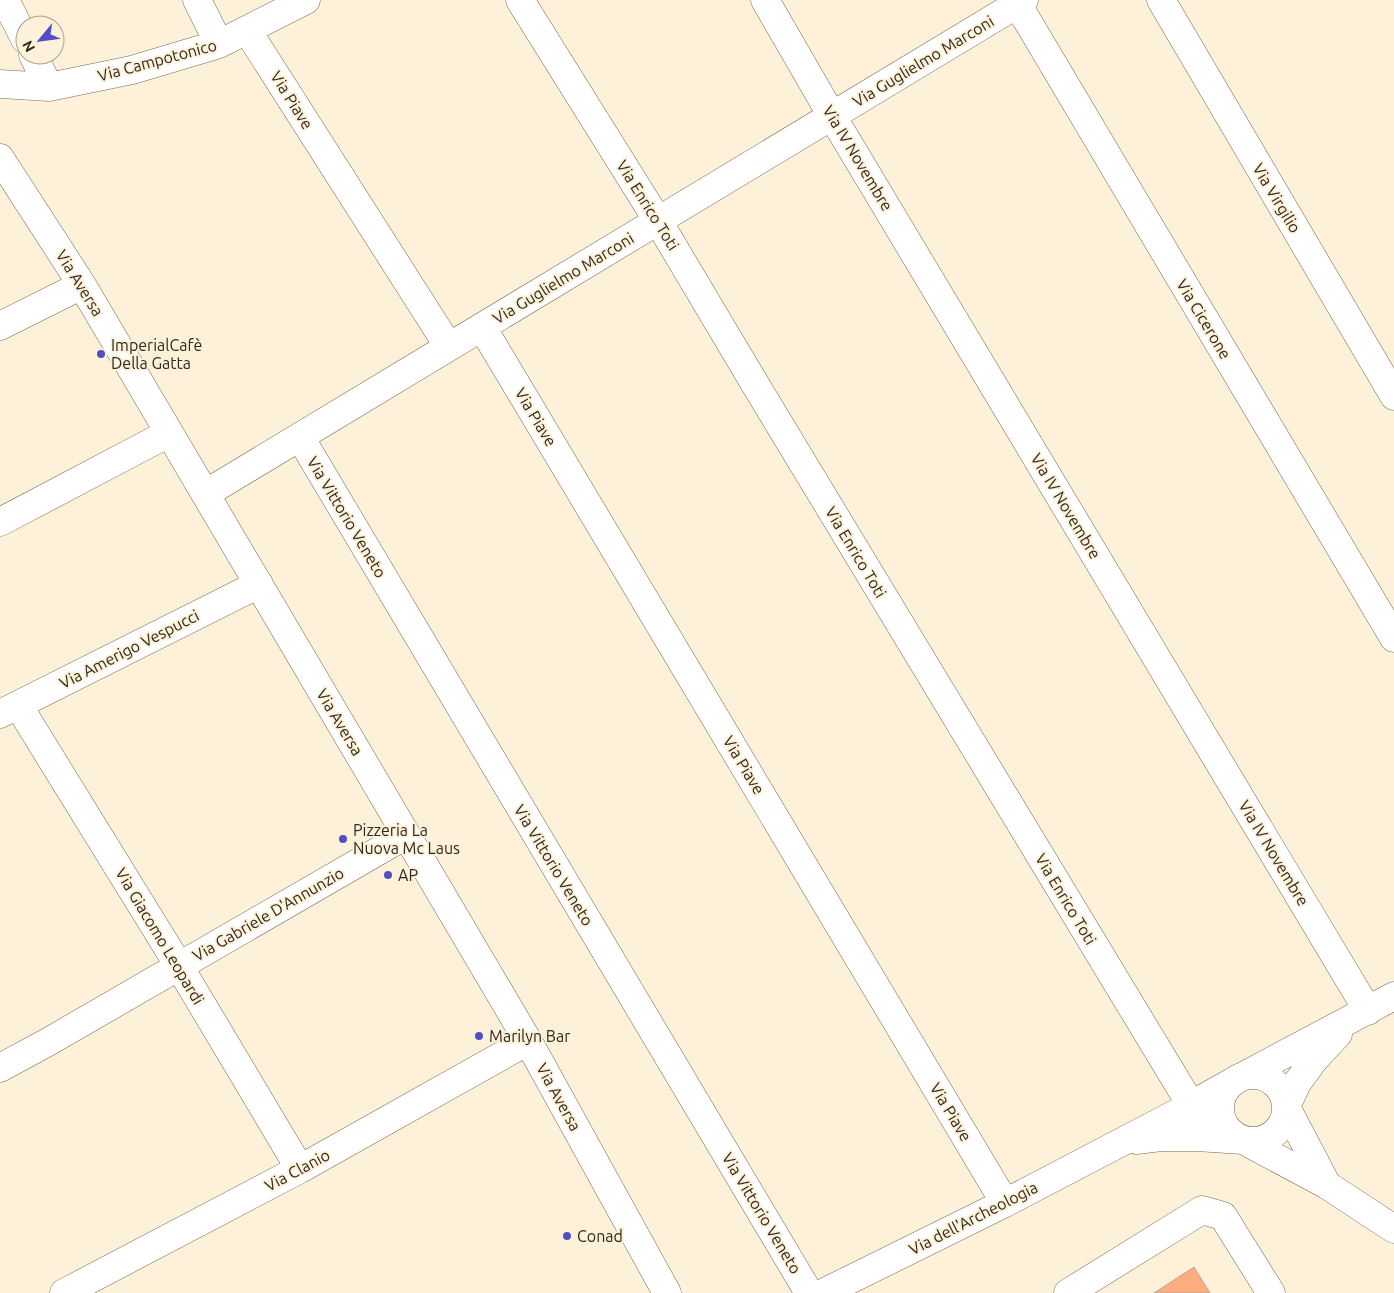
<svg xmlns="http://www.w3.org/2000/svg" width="1394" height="1293" viewBox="0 0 1394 1293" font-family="Ubuntu,sans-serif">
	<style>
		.building { fill: #fbad80; stroke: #c1a494 }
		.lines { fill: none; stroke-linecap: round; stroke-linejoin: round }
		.minor-casing { stroke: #776a50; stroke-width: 29 }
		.minor { stroke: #fff; stroke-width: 28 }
		.poi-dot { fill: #524dc4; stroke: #fdf1da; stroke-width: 2 }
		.labels { text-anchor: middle; stroke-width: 4; stroke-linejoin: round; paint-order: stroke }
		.street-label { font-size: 16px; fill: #2e281d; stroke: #fdf1da }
		.poi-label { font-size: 16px; fill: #2e281d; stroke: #fdf1da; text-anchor: start }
	</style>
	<rect width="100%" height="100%" fill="#fdf1da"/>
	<path class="building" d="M1194 1267 1210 1293H1154Z"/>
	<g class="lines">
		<g class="minor-casing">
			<path id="minor" d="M5 0 25 39
				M197 0 219 44
				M520 0 658 221 758 389 1191 1105
				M765 0 832 116 1368 1011
				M1015 0 1394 638
				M1161 0 1394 396
				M247 30 449 347
				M33 55 49 87
				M0 84 49 87 132 70 219 44 306 0
				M0 158 82 285 528 1041 667 1293
				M0 326 82 285
				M482 327 1005 1203
				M300 437 809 1293
				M205 494 1024 0
				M0 522 169 433
				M18 705 179 966 300 1169
				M0 714 259 584
				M0 1068 48 1042 406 835
				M1220 1108a33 33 0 1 1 66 0a33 33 0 1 1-66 0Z
				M1181 1111 1236 1080 1394 996
				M1136 1140 1161 1137H1197L1243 1140 1327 1185 1394 1229
				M1327 1185 1286 1107 1297 1083 1313 1061 1338 1034
				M64 1293 300 1169 528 1041
				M823 1293 1005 1203 1181 1111 1203 1113 1221 1118
				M1068 1293 1202 1210 1223 1216 1271 1293"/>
		</g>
		<use href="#minor" class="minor"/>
	</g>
	<g class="poi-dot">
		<circle cx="101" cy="354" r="5"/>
		<circle cx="343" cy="839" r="5"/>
		<circle cx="388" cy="875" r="5"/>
		<circle cx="479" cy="1036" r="5"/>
		<circle cx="567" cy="1236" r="5"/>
	</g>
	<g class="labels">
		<g class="street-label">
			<text transform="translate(157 60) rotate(-15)" y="6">Via Campotonico</text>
			<text transform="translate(923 61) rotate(-31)" y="6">Via Guglielmo Marconi</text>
			<text transform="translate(292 100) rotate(58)" y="6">Via Piave</text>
			<text transform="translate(858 158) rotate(59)" y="6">Via IV Novembre</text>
			<text transform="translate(1277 198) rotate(59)" y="6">Via Virgilio</text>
			<text transform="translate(648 205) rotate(58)" y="6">Via Enrico Toti</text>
			<text transform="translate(563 278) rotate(-31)" y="6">Via Guglielmo Marconi</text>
			<text transform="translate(80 283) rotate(58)" y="6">Via Aversa</text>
			<text transform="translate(1204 319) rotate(59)" y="6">Via Cicerone</text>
			<text transform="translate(536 417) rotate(59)" y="6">Via Piave</text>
			<text transform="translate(1066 506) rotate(59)" y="6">Via IV Novembre</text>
			<text transform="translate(347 517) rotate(59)" y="6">Via Vittorio Veneto</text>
			<text transform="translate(856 552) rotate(59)" y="6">Via Enrico Toti</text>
			<text transform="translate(129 649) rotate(-27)" y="6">Via Amerigo Vespucci</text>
			<text transform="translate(340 722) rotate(59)" y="6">Via Aversa</text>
			<text transform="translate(744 765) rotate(59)" y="6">Via Piave</text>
			<text transform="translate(1274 853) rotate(59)" y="6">Via IV Novembre</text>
			<text transform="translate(554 865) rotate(59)" y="6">Via Vittorio Veneto</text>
			<text transform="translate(1066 899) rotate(59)" y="6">Via Enrico Toti</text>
			<text transform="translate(268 914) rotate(-30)" y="6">Via Gabriele D'Annunzio</text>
			<text transform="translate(160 936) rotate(59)" y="6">Via Giacomo Leopardi</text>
			<text transform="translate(559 1097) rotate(61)" y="6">Via Aversa</text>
			<text transform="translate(951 1112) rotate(59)" y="6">Via Piave</text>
			<text transform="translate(297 1170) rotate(-28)" y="6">Via Clanio</text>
			<text transform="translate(762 1213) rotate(59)" y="6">Via Vittorio Veneto</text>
			<text transform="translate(973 1218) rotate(-27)" y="6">Via dell'Archeologia</text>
		</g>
		<g class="poi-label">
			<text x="111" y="351">ImperialCafè<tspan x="111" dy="18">Della Gatta</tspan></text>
			<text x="353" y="836">Pizzeria La<tspan x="353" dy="18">Nuova Mc Laus</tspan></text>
			<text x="398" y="881">AP</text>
			<text x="489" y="1042">Marilyn Bar</text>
			<text x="577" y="1242">Conad</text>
		</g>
	</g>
	<g transform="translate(40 40) rotate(241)"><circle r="24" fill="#fdf1da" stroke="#aaa18e"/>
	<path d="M0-4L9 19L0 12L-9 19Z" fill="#524dc4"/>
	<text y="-8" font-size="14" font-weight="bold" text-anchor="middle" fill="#2e281d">N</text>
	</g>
</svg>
